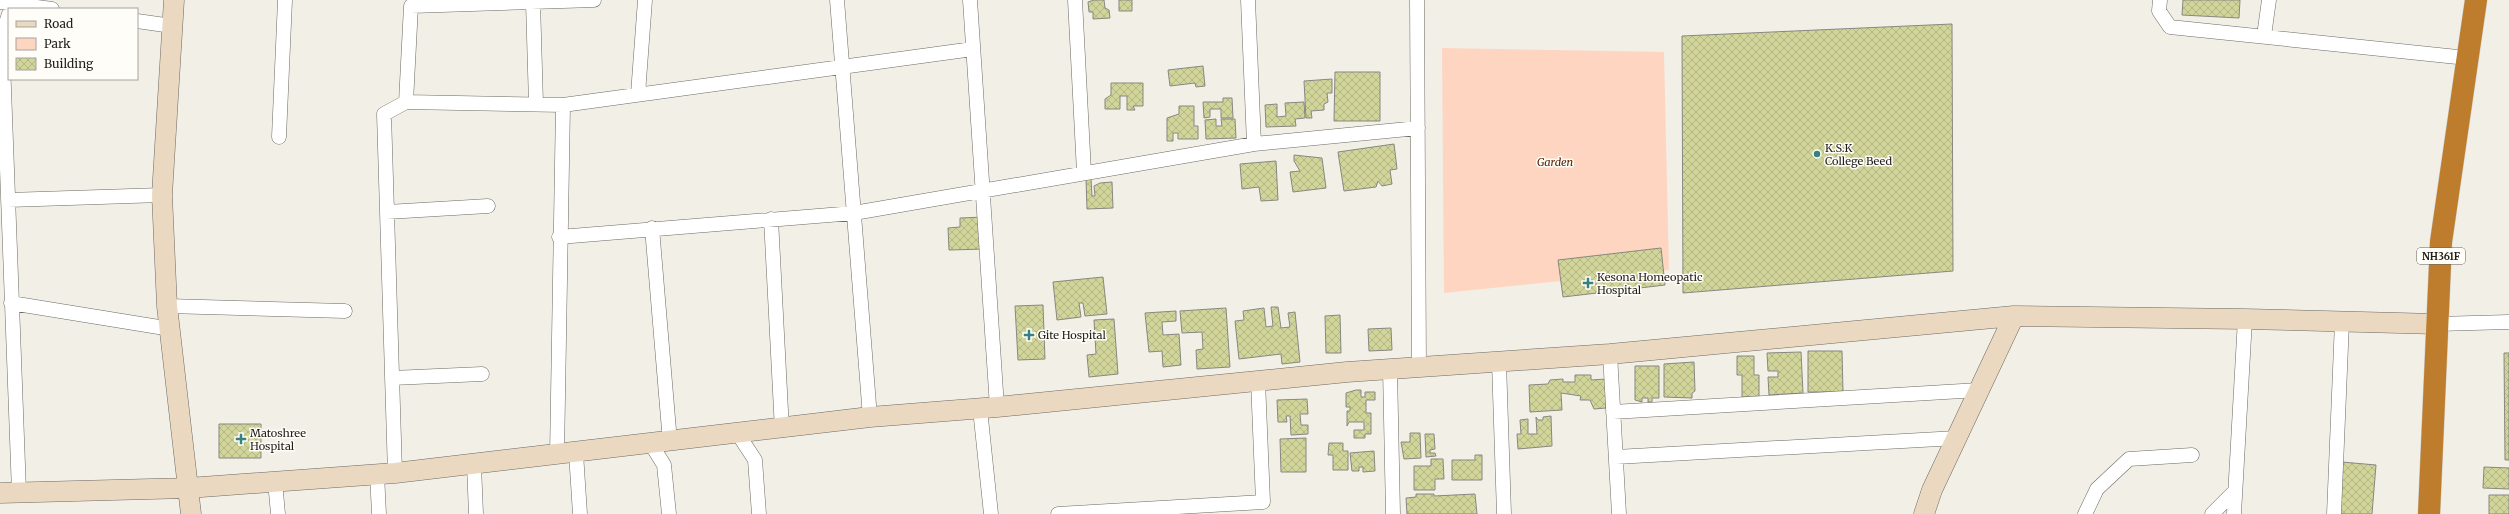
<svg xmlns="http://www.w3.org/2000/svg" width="2509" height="514" viewBox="0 0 2509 514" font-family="Merriweather,serif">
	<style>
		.green { fill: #fed5c1 }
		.building { fill: url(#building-cross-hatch); stroke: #878880 }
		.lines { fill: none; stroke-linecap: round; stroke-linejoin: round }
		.street-casing { stroke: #6d6a63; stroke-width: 15 }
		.secondary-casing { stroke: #6d6a63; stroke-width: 21 }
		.highway-casing { stroke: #cececd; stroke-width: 23 }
		.street { stroke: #fff; stroke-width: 14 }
		.secondary { stroke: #ebd8c0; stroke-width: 20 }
		.highway { stroke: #bd7d2c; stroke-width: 22 }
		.poi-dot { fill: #388181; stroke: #fffdf8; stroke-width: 1.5 }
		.labels { text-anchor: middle; stroke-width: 3; stroke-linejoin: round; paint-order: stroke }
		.shield { fill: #fffdf8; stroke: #63615d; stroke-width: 1 }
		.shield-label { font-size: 10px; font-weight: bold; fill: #201e1b }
		.poi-label { font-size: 11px; fill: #201e1b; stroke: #fffdf8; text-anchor: start }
		.park-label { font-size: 11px; font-style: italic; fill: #562203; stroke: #fffdf8 }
	</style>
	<defs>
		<pattern id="building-cross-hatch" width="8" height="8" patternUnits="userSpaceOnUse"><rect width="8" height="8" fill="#d2d59a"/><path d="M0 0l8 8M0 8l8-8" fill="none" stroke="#b4b684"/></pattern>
	</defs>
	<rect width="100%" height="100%" fill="#f2efe7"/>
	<path class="green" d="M1442 48 1664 52 1669 270 1444 293Z"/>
	<path class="building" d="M1094 0H1104L1105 8 1109 10 1110 18 1093 19V12H1089L1088 2Z
		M1119 0H1132V11H1119Z
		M2183 0H2240L2239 18 2182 15Z
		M1952 24 1953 271 1683 293 1682 36Z
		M1203 66 1205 86 1196 87 1195 83 1170 86 1168 70Z
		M1335 72H1380V121H1334Z
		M1332 79V93H1327L1328 102 1324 104V110L1311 111 1312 118H1306L1304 81Z
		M1111 83H1143V106H1133L1135 110H1127V96H1120V109H1105V99L1111 95Z
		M1223 98H1232L1233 118H1221V109H1210V117L1204 118 1203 102H1223Z
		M1304 102 1305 118 1295 119 1296 126 1266 127 1265 105 1277 104V117L1286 116 1285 103Z
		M1179 106H1194V126H1198V139H1178V133H1173V141H1167V118L1179 114Z
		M1216 119V126H1222L1221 119H1235L1236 138 1206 139 1205 120Z
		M1394 144 1397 169 1390 170 1392 184 1382 186 1378 181 1376 187 1344 191 1338 152Z
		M1294 155 1322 158 1326 188 1293 192 1290 172 1300 171 1294 161Z
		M1276 161 1278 200 1261 201 1259 187 1242 189 1240 164Z
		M1086 179H1091L1092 196H1095L1094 186 1100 183 1112 182 1113 208 1087 209Z
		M984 217 985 249 949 250 948 228 960 227V218Z
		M1661 248 1665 285 1563 297 1558 260Z
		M1103 277 1107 314 1085 316 1083 303H1079L1081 317 1057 320 1053 282Z
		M1043 305 1045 359 1018 360 1015 306Z
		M1271 307H1278L1281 328 1290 327 1288 313 1295 312 1300 362 1282 364 1281 354 1239 359 1235 321 1244 320 1243 311 1264 308 1266 327 1273 326Z
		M1226 308 1230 367 1197 369 1196 350 1203 349 1202 332 1182 333 1180 311Z
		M1176 311V321L1162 322 1163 335 1179 334 1181 365 1163 367 1162 351 1149 352 1145 313Z
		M1340 315 1341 353H1326L1325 316Z
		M1114 319 1118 374 1089 377 1087 355 1096 354 1094 320Z
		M1391 328 1392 350 1369 351 1368 329Z
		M1808 351H1842L1843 392H1808Z
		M1801 352 1803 393 1769 395 1768 377H1778V371H1768L1767 353Z
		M2504 353H2509V460H2505Z
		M1737 356H1754V375H1759V397H1742V375H1737Z
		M1694 362 1695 391 1692 393V398L1664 397V364Z
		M1635 366H1659V398H1652V402H1648V398H1642V402L1635 400Z
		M1575 375H1591V380L1607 379 1606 408 1594 409 1590 400H1580L1581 396 1561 393 1562 410 1530 412 1529 385 1548 384 1550 380 1563 379V382H1575Z
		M1356 390H1361V397H1365V392H1375V400H1366V413H1371V434H1365V438H1354V430H1364V422H1349L1347 426V411H1350V407H1346V393Z
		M1307 399 1308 414H1300L1301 425H1308V434L1291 435 1290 416H1286L1287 422H1278L1277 400Z
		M1551 416 1552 446 1518 449 1517 434H1521L1520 420 1528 419V434H1537L1536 417 1538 420H1543V417Z
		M219 424H261V458H219Z
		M1410 433H1420L1421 458 1404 459 1401 442H1410Z
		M1425 434H1434L1435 449 1430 450V453H1435L1436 456 1426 457Z
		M1306 438V472H1281L1280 439Z
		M1329 443H1343V451H1348V470H1333V455H1328Z
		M1374 451 1375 471 1363 472V467H1359V471H1352L1350 453Z
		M1475 455H1482V480H1452V460H1475Z
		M1431 459H1443L1444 479H1435V490H1414V466H1431Z
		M2342 462 2376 465 2372 514H2338Z
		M2484 467 2509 468V489L2483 488Z
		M1416 494H1434V496L1475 494 1477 514H1407L1406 498 1416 497Z
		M2489 495H2509V514H2489Z"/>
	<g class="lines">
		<g class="street-casing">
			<path id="street" d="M837 0 870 417
				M970 0 997 407
				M1075 0 1084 172
				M1248 0 1254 144
				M1417 0 1419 367
				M2160 0 2159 11 2170 27 2467 58
				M0 2 52 9
				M533 2 536 104
				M9 14 2 35 19 492
				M137 21 172 26
				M2264 36 2269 0
				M638 94 645 0
				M406 102 411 6 594 0
				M279 137 285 0
				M8 200 162 195
				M387 212 488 206
				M771 219 782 430
				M652 228 670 442
				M559 237 854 213 1254 144 1418 128
				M11 303 171 329
				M167 306 345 311
				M2437 324 2509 322
				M1610 354 1619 514
				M1499 362 1504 514
				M1390 369 1393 514
				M392 378 482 374
				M980 409 991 514
				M1613 412 1979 390
				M738 434 755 460 759 514
				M651 444 664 465 669 514
				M576 453 580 514
				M557 455 563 105
				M1616 457 1957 438
				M474 465 476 514
				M395 473 384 114 406 102 563 105 973 49
				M377 474 379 514
				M275 481 278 514
				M1058 514 1263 502 1258 381
				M2085 514 2097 489 2129 459 2192 455
				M2212 514 2235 491
				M2234 514 2245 319
				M2334 514 2342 322"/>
		</g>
		<g class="secondary-casing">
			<path id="secondary" d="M174 0 162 195 167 306 191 514
				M0 493 188 488 395 473 870 417 997 407 1347 372 1610 354 2014 316
				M1924 514 1932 490 2014 316 2245 319 2437 324"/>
		</g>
		<g class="highway-casing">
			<path id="highway" d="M2429 514 2441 242 2476 0"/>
		</g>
		<use href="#street" class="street"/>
		<use href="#secondary" class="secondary"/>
		<use href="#highway" class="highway"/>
	</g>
	<g class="poi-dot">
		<circle cx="1817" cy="154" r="4"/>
		<path d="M1586 277h4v4h4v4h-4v4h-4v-4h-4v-4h4z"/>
		<path d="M1027 329h4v4h4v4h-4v4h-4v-4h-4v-4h4z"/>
		<path d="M239 433h4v4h4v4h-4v4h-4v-4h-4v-4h4z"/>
	</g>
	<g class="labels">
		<rect class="shield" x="2417" y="248" width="48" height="16" rx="3"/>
		<g class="shield-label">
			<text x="2441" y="260">NH361F</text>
		</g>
		<g class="poi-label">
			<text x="1825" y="152">K.S.K<tspan x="1825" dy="13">College Beed</tspan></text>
			<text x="1597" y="281">Kesona Homeopatic<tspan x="1597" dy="13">Hospital</tspan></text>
			<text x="1038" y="339">Gite Hospital</text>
			<text x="250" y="437">Matoshree<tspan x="250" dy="13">Hospital</tspan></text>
		</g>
		<g class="park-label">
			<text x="1555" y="166">Garden</text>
		</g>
	</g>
	<rect x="8" y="8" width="130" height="72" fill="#fffdf8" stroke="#a6a4a0"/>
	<rect x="16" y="21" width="20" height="6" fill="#ebd8c0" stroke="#a6a4a0"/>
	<text x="44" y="28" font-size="12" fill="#201e1b">Road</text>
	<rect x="16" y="38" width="20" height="12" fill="#fed5c1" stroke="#a6a4a0"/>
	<text x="44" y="48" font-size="12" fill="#201e1b">Park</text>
	<rect x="16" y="58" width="20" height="12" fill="url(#building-cross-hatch)" stroke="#a6a4a0"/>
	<text x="44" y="68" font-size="12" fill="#201e1b">Building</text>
</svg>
